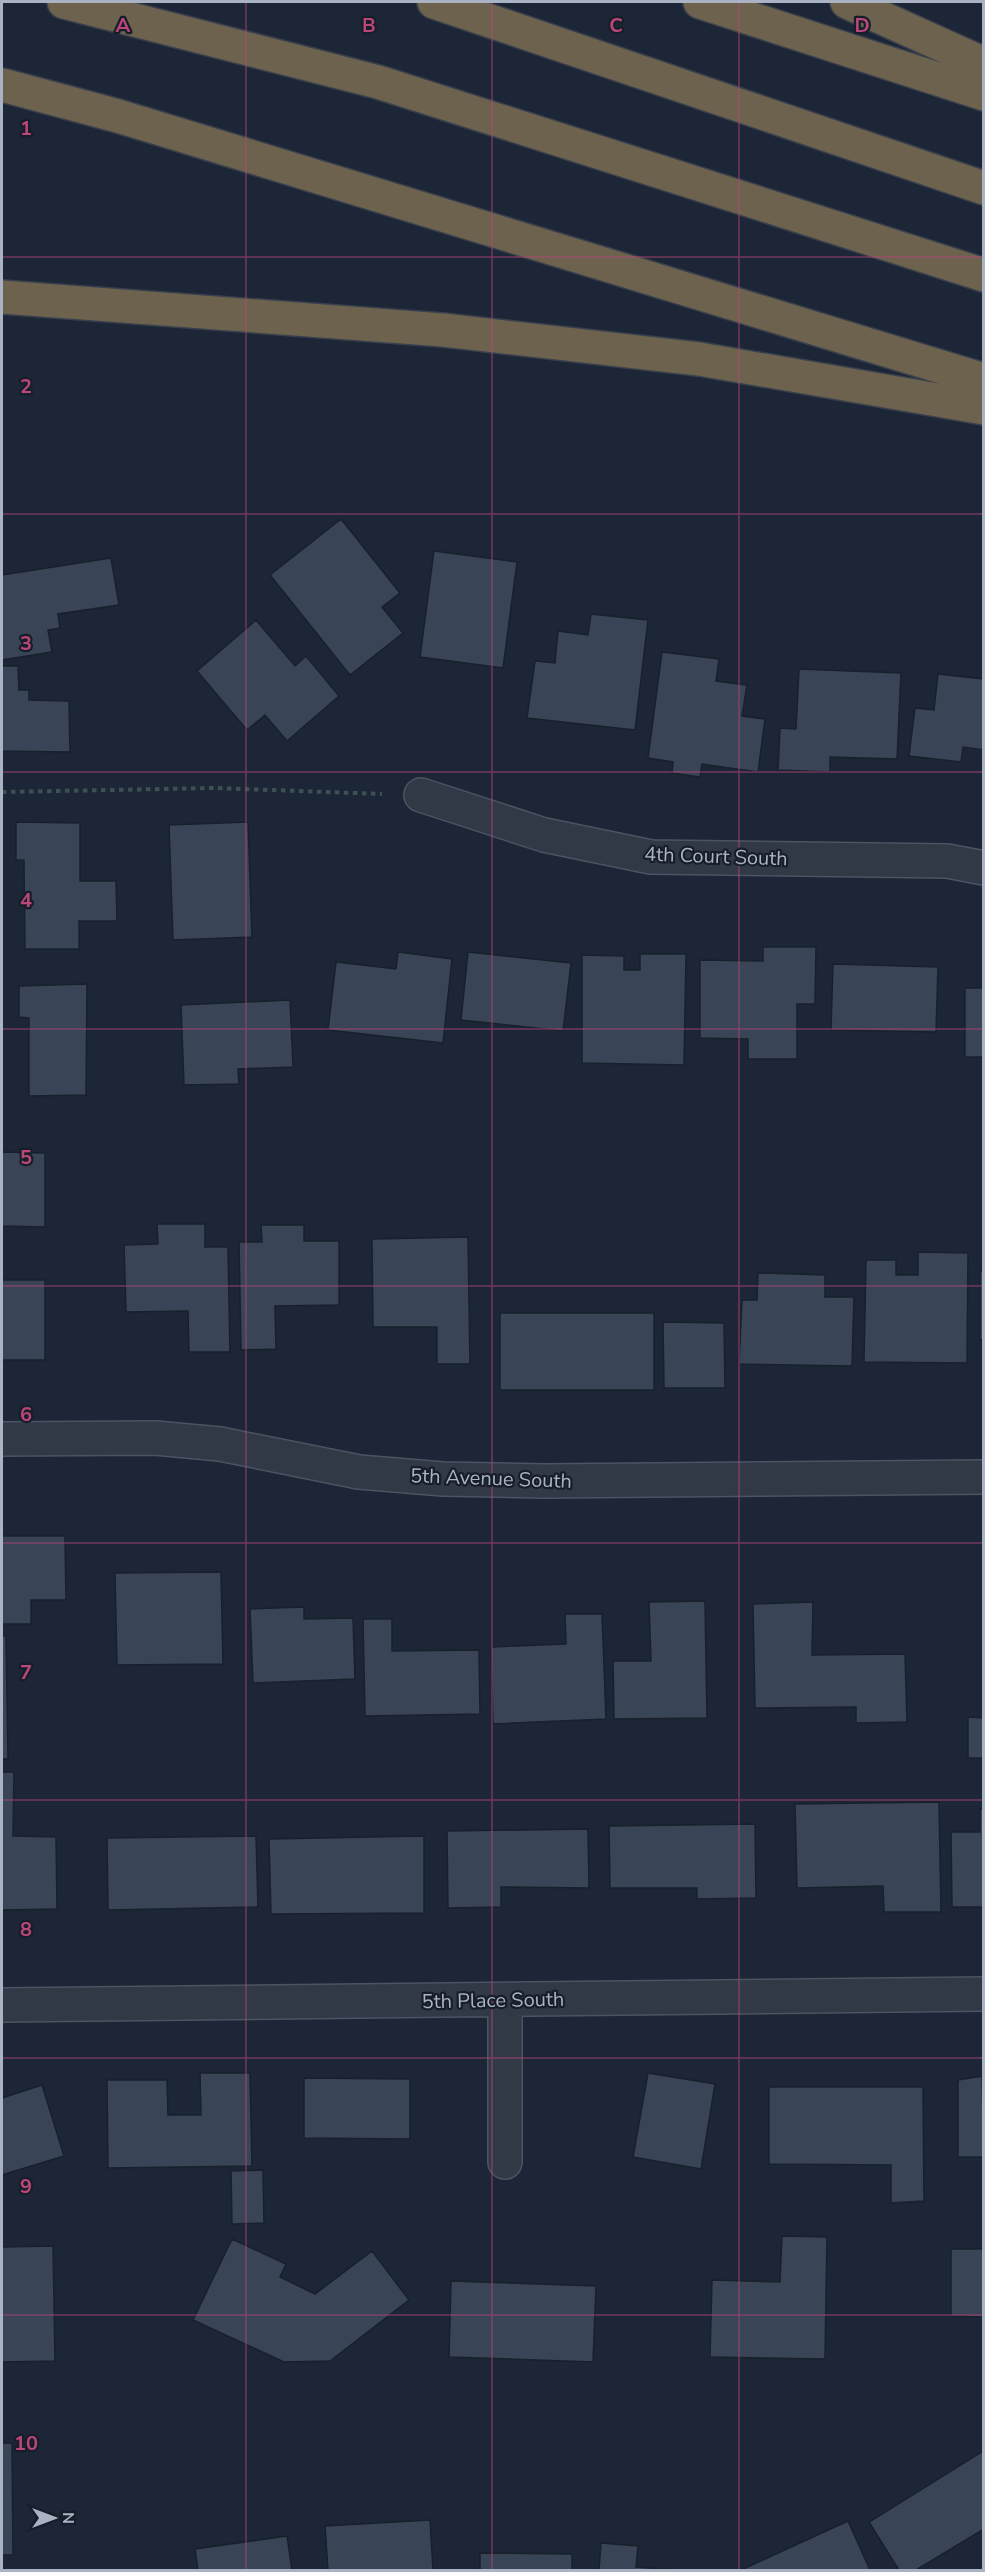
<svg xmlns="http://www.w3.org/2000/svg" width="985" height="2572" viewBox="0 0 985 2572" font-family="'Nunito Sans',sans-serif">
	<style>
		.building { fill: #394457; stroke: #19202c; stroke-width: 1.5 }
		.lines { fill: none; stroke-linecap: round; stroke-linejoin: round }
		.minor-casing { stroke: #4c5362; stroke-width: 36 }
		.highway-casing { stroke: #39404d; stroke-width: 36 }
		.path { stroke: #3d5054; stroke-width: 4; stroke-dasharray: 4.5 4.5; stroke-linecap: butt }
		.minor { stroke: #313946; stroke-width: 33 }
		.highway { stroke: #6d624d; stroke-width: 33 }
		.grid { fill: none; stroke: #bb467a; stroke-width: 1.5; stroke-opacity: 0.55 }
		.labels { text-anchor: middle; stroke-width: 4.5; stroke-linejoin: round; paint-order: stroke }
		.street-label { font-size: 20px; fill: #aab3c4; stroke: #171e2a }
		.grid-label { font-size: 20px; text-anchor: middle; font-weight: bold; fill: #bb467a; stroke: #171e2a; stroke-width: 4.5; stroke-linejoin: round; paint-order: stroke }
	</style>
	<rect width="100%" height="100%" fill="#1d2636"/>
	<path class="building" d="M341 519 400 593 382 607 403 633 350 675 270 575Z
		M434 551 517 562 503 668 420 657Z
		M111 558 119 605 58 614 60 628 48 630 52 652 2 660V575Z
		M591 614 648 620 635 730 527 718 535 661 555 663 558 631 588 635Z
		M256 620 295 666 306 656 339 696 287 741 265 715 247 730 197 671Z
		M662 652 719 659 716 681 747 685 742 716 765 719 758 772 702 764 700 777 672 773 673 762 648 758Z
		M2 666H18L19 690H29V700L69 701 70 752 2 751Z
		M799 669 901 673 897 759 830 757V772L778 770 780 728 796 729Z
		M938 674 984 679V750L963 747 961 762 909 756 915 708 934 710Z
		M16 822 80 823V881H116L117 921H79V949H25L24 860H16Z
		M248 822 252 937 173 940 169 825Z
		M763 947H816L815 1004H797V1059H748V1039L700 1038V960L763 961Z
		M398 952 452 959 443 1043 328 1030 336 962 396 969Z
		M468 952 571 963 563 1031 461 1020Z
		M640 954H686L684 1065 582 1063V955L624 956V970H640Z
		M833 964 938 967 936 1032 831 1030Z
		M87 984 86 1095 29 1096V1018L19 1017V986Z
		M965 988H984V1057H965Z
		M290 1000 293 1067 238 1069 239 1084 184 1085 181 1005Z
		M2 1152 45 1153V1227L2 1226Z
		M157 1224H205V1247H228L230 1352H189L188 1311 126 1312 124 1245 158 1244Z
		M261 1225H304V1241H339V1305L275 1306 276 1349 241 1350 239 1242H262Z
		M468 1237 470 1364H437V1327H373L372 1239Z
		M918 1252 968 1253 967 1363 864 1362 866 1260H896V1275H918Z
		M980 1271H984V1340H980Z
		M758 1273 825 1275V1297H854L852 1366 739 1364 742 1300H757Z
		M2 1280H45V1360H2Z
		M500 1313H654V1390H500Z
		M663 1322 724 1323 725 1388H664Z
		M2 1536H65L66 1600H31V1624H2Z
		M221 1572 223 1664 117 1665 115 1573Z
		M705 1601 707 1718 614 1719 613 1661H651L649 1602Z
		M813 1602 812 1655 905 1654 907 1722 856 1723V1707L755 1708 753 1604Z
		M304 1607V1619L353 1618 355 1679 253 1683 250 1609Z
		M565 1614H602L606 1719 493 1724 491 1647 566 1644Z
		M363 1619H392V1651L479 1650 480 1714 365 1716Z
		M2 1636H6L8 1759H2Z
		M968 1717 984 1718V1758H968Z
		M2 1772H14L13 1836 56 1837 57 1909 2 1910Z
		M939 1802 941 1912H884L883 1886 797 1888 795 1804Z
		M980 1809H984V1907H952L951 1832H980Z
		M755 1824 756 1898 697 1899V1888H610L609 1826Z
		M588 1829 589 1888 501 1887V1907L448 1908 447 1831Z
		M256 1836 258 1907 108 1910 107 1838Z
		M424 1836V1913L271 1914 269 1839Z
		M200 2073H250L252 2166 108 2168 107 2080H167L168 2115H201Z
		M648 2073 715 2084 701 2169 633 2157Z
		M982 2076 984 2157H958V2080Z
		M304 2078 410 2079V2139L304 2138Z
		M42 2085 64 2156 2 2175V2098Z
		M769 2087H923L924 2201 891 2203V2165L769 2164Z
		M263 2170 264 2223 232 2224 231 2171Z
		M782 2236 827 2237 825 2359 710 2357 712 2280 780 2282Z
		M232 2239 286 2264 280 2277 315 2294 372 2251 409 2300 330 2361 284 2362 193 2320Z
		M53 2246 55 2361 2 2362V2247Z
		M951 2249H984V2317L951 2316Z
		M451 2281 596 2286 593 2362 449 2357Z
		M2 2443H12L13 2555H2Z
		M983 2451 984 2529 916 2570H899L869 2522Z
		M430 2520 433 2570H328L325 2526Z
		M848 2521 870 2570H741Z
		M287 2536 292 2570H198L195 2549Z
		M601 2543 638 2546 636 2567 676 2570H599Z
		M480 2553 572 2554V2570H480Z"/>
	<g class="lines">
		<g class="minor-casing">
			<path id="minor" d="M421 795 544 835 651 857 947 861 984 868
				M2 1439 155 1438 220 1444 359 1472 443 1479 545 1481 984 1477
				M505 2000V2162
				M2 2005 984 1994"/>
		</g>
		<g class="highway-casing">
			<path id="highway" d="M64 2 378 82 984 275
				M434 2 984 188
				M700 2 984 94
				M847 2 984 64
				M2 85 118 116 984 380
				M2 297 443 330 699 359 984 408"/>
		</g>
		<path class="path" d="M2 792 215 788 382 794"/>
		<use href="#minor" class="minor"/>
		<use href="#highway" class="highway"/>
	</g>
	<path class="grid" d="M246 2V2570M492 2V2570M739 2V2570M2 257H984M2 514H984M2 772H984M2 1029H984M2 1286H984M2 1543H984M2 1800H984M2 2058H984M2 2315H984"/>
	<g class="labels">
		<g class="street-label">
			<text transform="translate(716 856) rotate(2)" y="7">4th Court South</text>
			<text transform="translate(491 1478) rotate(2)" y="7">5th Avenue South</text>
			<text transform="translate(493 2000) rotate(-1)" y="7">5th Place South</text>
		</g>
	</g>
	<g class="grid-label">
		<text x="123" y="32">A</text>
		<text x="369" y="32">B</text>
		<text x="616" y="32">C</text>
		<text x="862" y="32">D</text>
		<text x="26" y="135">1</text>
		<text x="26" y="393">2</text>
		<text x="26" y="650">3</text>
		<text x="26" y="907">4</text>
		<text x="26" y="1164">5</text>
		<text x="26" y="1421">6</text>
		<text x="26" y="1679">7</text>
		<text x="26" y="1936">8</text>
		<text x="26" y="2193">9</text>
		<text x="26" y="2450">10</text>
	</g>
	<rect width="985" height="2572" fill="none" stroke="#aab3c4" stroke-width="6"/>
	<g transform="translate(54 2518) rotate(90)" stroke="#171e2a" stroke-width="4.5" paint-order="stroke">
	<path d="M0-4.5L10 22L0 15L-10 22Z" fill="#aab3c4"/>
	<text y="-9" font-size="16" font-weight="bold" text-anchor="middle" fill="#aab3c4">N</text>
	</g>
</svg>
